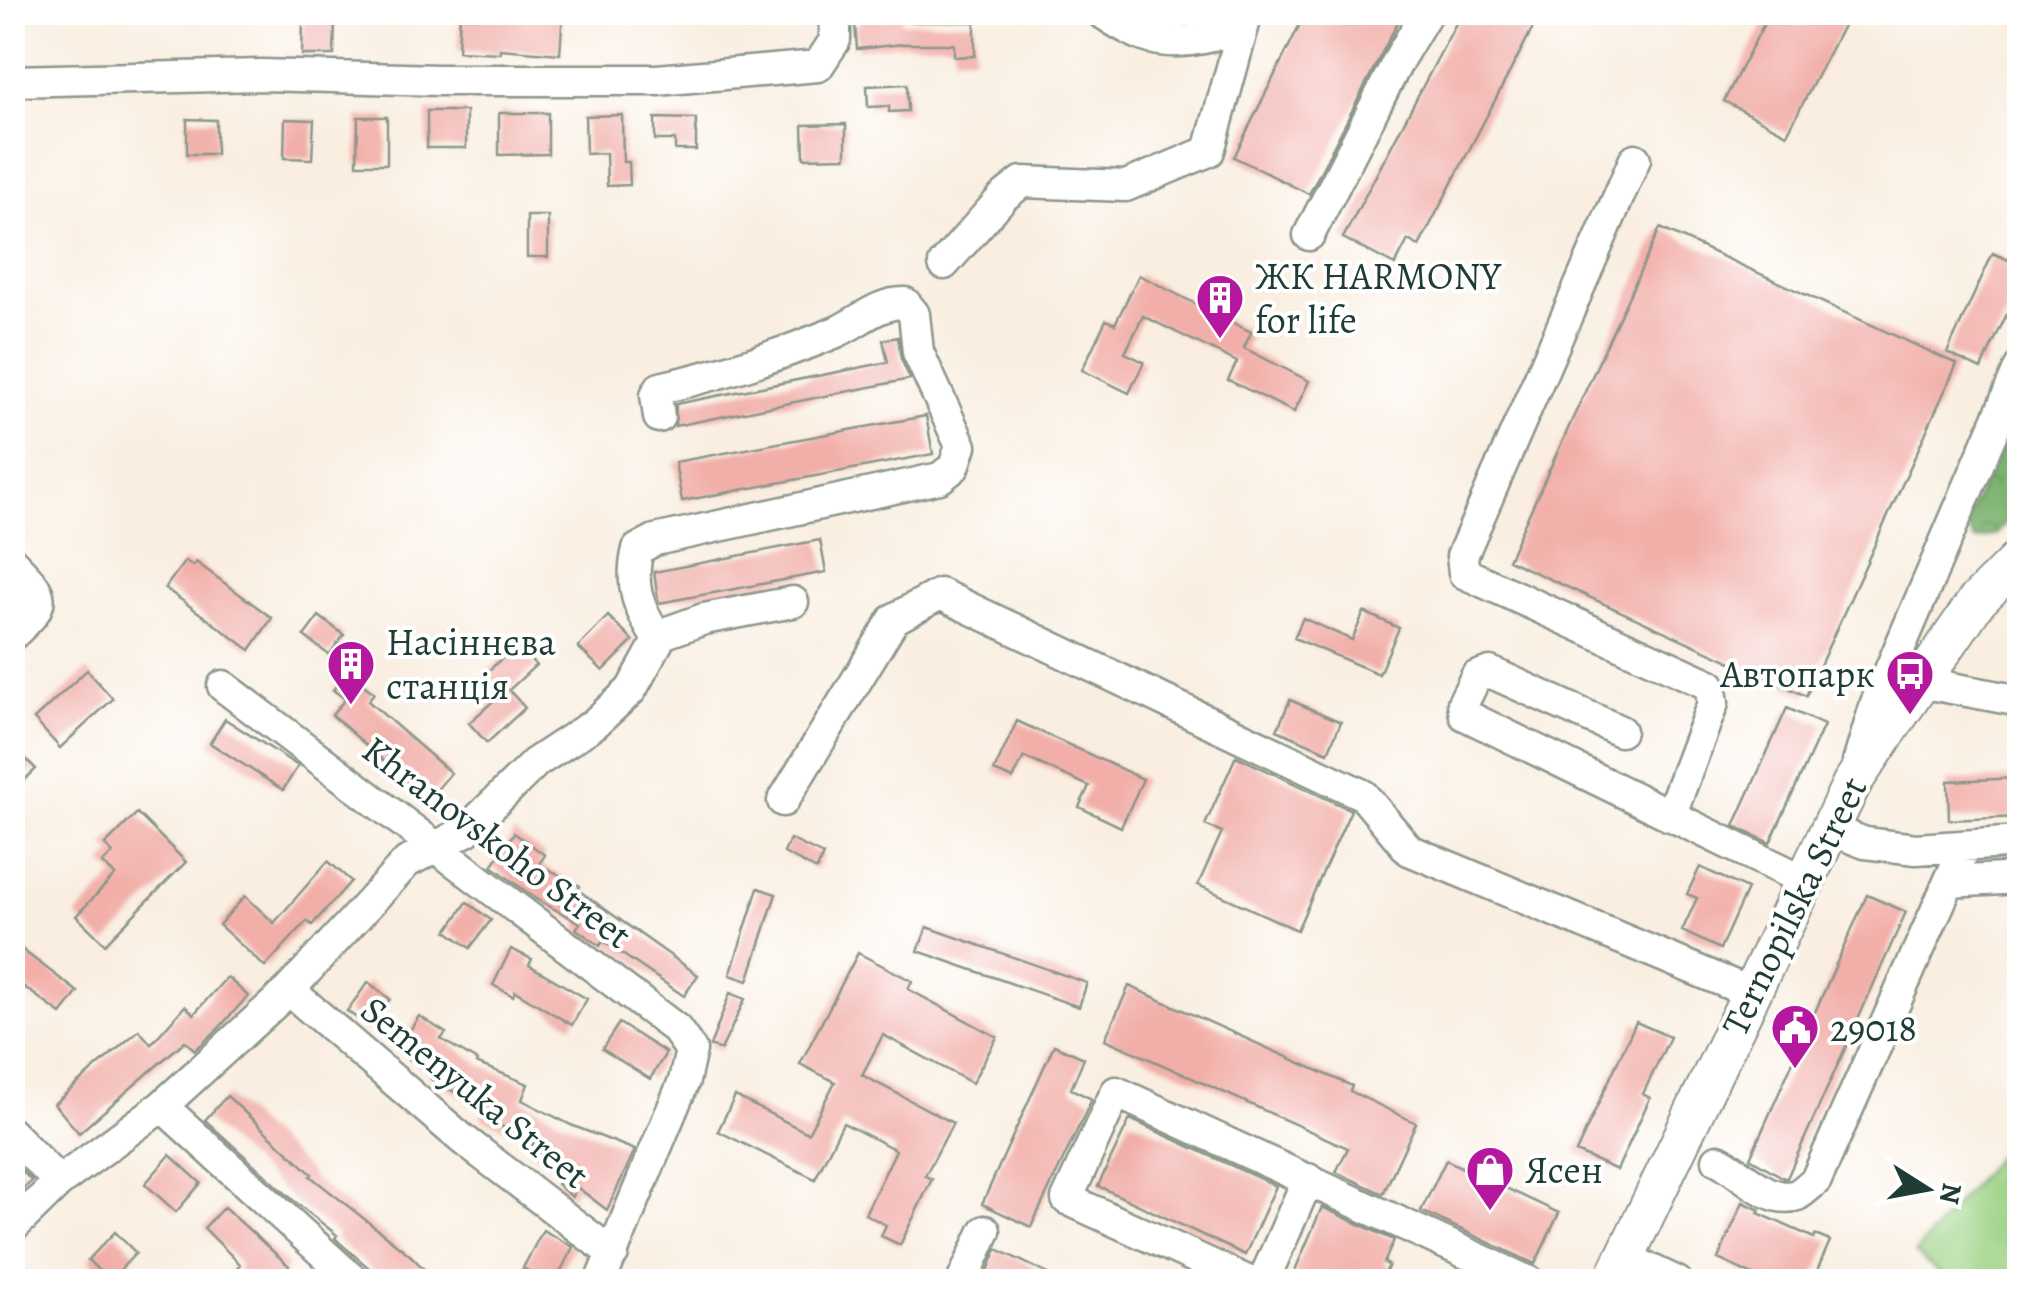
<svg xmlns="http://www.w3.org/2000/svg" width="2032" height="1294" viewBox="0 0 2032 1294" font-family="Alegreya,serif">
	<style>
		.forest { fill: url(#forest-crowns); stroke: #4e7852; stroke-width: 2.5 }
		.park { fill: #9bd183; stroke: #5d875c; stroke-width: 2.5 }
		.building { fill: #f2afa9 }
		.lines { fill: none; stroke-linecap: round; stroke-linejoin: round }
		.minor-casing { stroke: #8c968a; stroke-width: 35 }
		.major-casing { stroke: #8c968a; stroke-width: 42 }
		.minor { stroke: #fff; stroke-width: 30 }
		.major { stroke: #fff; stroke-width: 38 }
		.labels { text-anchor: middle; stroke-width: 8; stroke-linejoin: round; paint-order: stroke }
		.poi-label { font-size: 38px; fill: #1f3d34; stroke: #fff; text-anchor: start }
		.street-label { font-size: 38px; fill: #1f3d34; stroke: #fff }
	</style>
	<defs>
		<pattern id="forest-crowns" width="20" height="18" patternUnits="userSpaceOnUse" patternTransform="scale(2.5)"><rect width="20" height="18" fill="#7cb371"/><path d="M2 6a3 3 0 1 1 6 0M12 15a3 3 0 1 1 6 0" fill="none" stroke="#65935e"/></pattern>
	</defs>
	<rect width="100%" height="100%" fill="#fff"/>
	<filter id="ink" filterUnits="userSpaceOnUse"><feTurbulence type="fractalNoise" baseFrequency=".01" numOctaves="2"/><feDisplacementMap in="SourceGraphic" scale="20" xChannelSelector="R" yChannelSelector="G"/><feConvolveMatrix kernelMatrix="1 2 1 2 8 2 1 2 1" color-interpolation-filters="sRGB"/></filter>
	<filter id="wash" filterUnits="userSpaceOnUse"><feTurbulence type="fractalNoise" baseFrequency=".0048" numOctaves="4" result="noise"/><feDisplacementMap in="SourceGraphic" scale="40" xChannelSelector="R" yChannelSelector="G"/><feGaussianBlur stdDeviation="2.25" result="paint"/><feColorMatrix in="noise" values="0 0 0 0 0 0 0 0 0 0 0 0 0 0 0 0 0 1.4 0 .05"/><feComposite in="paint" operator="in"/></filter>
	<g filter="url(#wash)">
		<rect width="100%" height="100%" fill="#f9eee0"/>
		<path class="forest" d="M2019 407V508L1996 535 1975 540 1967 527 1968 515Z"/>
		<path class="park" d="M2008 1143 2019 1152V1281H1948L1915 1253Z"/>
		<g id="blocks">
			<path class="building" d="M460 12H563L560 54 500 49V53L458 51Z
				M860 12H901L902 22H975V56L954 57V44H903L857 49 855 24H861Z
				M1306 12H1403L1309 194 1234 157Z
				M1462 12H1541L1419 246 1408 240 1395 265 1343 238Z
				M1770 12H1850L1787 134 1724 101Z
				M303 21H335L334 55H302Z
				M907 84 908 111 889 112V106L868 107 867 86Z
				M427 111H466V148H427Z
				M499 113H548V154L499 155Z
				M622 115 623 162H629L630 185 607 186 606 153 586 154 585 116Z
				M358 117H387V164H357Z
				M655 118 696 119V150H675V140H655Z
				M187 119 216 120V154H187Z
				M285 119 314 120 312 159 284 158Z
				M846 124V157L804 158 803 125Z
				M527 216H548V257H527Z
				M1660 228 1957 364 1806 696 1508 560Z
				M1993 253 2020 265V286L1981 369 1947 353Z
				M1139 275 1251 332 1244 348 1309 381 1294 412 1228 380 1237 362 1143 316 1125 353 1144 362 1129 393 1082 370 1106 320 1115 324Z
				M898 337 901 359 910 379 675 426 676 404 888 362 883 340Z
				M926 416 933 454 682 501 675 462Z
				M820 540 826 572 659 603 658 599 654 572Z
				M185 561 193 566 196 562 272 618 250 650 165 588Z
				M1364 612 1399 628 1379 674 1294 638 1303 618 1352 640Z
				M319 616 344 635 329 655 304 636Z
				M608 616 633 641 603 671 578 647Z
				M516 645 536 665 509 690 525 708 487 743 469 723 501 694 483 676Z
				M87 670 113 699 60 748 34 719Z
				M347 672 374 693 368 701 451 773 428 800 332 715 345 699 333 690Z
				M1290 700 1341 722 1328 752 1277 730Z
				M1787 708 1824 725 1770 843 1734 826Z
				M225 719 298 766 283 790 210 743Z
				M1017 721 1143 779 1121 827 1079 807 1089 786 1024 757 1013 779 994 771Z
				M12 745 36 769 12 792Z
				M1236 756 1351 810 1297 930 1198 885 1222 832 1205 825Z
				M2020 778V817L1949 820 1948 781Z
				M137 813 186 862 105 944 76 916 115 875 102 863 113 853 105 845Z
				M514 833 545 855 539 864 580 886 578 890 698 975 684 996 603 941 600 946 576 929 580 923 536 899 492 866Z
				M790 839 823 855 817 870 784 853Z
				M328 861 351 881 312 925 307 921 265 967 219 925 245 896 274 923Z
				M1700 867 1747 889 1720 949 1682 931 1697 898 1687 894Z
				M758 888 776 894 748 981 730 975Z
				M1867 895 1906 912 1787 1178H1784L1750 1158Z
				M467 902 491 920 470 948 447 931Z
				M927 927 1087 983 1079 1007 918 951Z
				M12 942 78 992 61 1014 12 978Z
				M511 949 532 959 529 965 587 999 572 1025 515 991 513 996 493 985Z
				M858 953 912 981 908 989 997 1037 972 1083 883 1035 862 1075 953 1123 925 1176 932 1179 900 1245 881 1236 886 1225 865 1214 896 1150 843 1123 815 1179 718 1131 735 1096 808 1133 835 1082 800 1064Z
				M227 977 248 996 217 1030 195 1050 185 1041 79 1133 54 1104 139 1030 151 1044 185 1006 194 1014Z
				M368 982 390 999 369 1027 347 1011Z
				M1129 986 1352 1086 1350 1091 1416 1123 1383 1194 1336 1172 1348 1148 1105 1039Z
				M730 993 745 999 721 1050 710 1046Z
				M419 1016 446 1033 441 1039 477 1061 476 1063 528 1084 522 1100 571 1125 635 1150 607 1210 577 1187 572 1197 557 1184 566 1167 530 1150 535 1140 481 1118 485 1109 431 1079 433 1075 397 1051Z
				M1636 1022 1670 1037 1643 1094 1650 1098 1617 1170 1576 1152Z
				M619 1023 666 1053 650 1079 602 1049Z
				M1054 1045 1084 1058 1071 1089 1092 1099 1031 1227 982 1204Z
				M227 1096 312 1174 310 1176 411 1256 437 1282H385L340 1243 335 1238 337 1235 294 1201 205 1120Z
				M1130 1119 1276 1186 1245 1255 1098 1186Z
				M170 1155 201 1183 176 1212 145 1184Z
				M1446 1160 1559 1213 1535 1264 1421 1211Z
				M12 1161 32 1181 12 1199Z
				M1743 1202 1760 1210 1758 1213 1814 1238 1815 1235 1830 1241 1812 1282H1768L1718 1259Z
				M224 1207 289 1266 276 1282H252L237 1268 240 1264 204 1228Z
				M1322 1207 1394 1240 1384 1263 1389 1265 1381 1282H1290Z
				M543 1230 573 1247 555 1282H547L523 1268Z
				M115 1232 136 1253 109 1281 88 1260Z
				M997 1249 1065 1282H983Z"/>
		</g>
	</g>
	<g filter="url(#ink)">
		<use href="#blocks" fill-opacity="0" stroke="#8c968a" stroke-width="2.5"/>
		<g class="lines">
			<g class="minor-casing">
				<path id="minor" d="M1101 12C1114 21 1129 30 1144 36 1175 47 1229 40 1250 12
					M12 81 261 75 439 80H657L818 66 835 40V12
					M1635 159 1462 556 1464 573 1710 685 1713 703 1670 816
					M1309 235 1400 57 1427 12
					M944 264 1003 197 1022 182 1126 186 1209 151 1245 20
					M12 562C46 596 49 602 12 635
					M657 638C638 607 629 586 638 549L655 540 940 478 954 467 961 446 918 352 914 314 905 303C878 302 858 323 834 333 778 356 719 375 660 388L656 395 659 417
					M1920 682 2020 701
					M223 686 676 1029 691 1050 684 1081 600 1282
					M1620 731 1490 672 1476 677 1463 703 1465 715 1803 880
					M1858 763 1876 703 2020 367
					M783 801 894 619 940 594 1363 795 1409 850 1749 992
					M1829 829 1865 843 1916 849 2020 842
					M1949 882 2020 878
					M289 990 461 1138 613 1254
					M162 1106 355 1282
					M12 1134 59 1182
					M1718 1160C1741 1171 1769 1205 1797 1195 1803 1192 1811 1184 1816 1180L1965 846
					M12 1228 59 1182 162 1106 289 990 407 862 466 831 535 763 594 724 631 690 662 634 704 619 793 602
					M1624 1257 1677 1282
					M962 1282 985 1231
					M1249 1282 1067 1199 1116 1092 1529 1282
					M1263 1282 1308 1179"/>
			</g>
			<g class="major-casing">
				<path id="major" d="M1613 1282 1852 783 1976 602 2020 558"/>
			</g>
			<use href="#minor" class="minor"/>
			<use href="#major" class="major"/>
		</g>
	</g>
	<defs>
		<g id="building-pin" transform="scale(2.5)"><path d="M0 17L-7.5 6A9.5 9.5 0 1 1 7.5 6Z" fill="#b5179e" stroke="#fff"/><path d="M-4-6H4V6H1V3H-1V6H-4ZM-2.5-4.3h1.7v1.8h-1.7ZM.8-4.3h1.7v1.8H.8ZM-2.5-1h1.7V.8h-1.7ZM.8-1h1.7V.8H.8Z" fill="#fff"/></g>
		<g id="bus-pin" transform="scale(2.5)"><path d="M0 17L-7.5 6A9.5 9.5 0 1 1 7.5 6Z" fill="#b5179e" stroke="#fff"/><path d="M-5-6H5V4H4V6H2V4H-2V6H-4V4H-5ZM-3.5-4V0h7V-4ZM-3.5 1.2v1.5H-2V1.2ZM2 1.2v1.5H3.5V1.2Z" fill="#fff"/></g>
		<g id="civic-pin" transform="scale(2.5)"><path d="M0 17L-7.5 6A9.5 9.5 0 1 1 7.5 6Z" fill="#b5179e" stroke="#fff"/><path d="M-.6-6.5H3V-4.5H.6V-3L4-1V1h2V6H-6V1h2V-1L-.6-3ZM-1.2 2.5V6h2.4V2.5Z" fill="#fff"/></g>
		<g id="shop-pin" transform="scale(2.5)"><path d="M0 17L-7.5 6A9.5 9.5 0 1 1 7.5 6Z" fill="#b5179e" stroke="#fff"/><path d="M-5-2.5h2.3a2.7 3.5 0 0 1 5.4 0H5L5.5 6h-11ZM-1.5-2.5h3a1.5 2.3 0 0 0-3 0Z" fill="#fff"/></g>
	</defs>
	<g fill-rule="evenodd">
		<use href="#building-pin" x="1220" y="298"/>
		<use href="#building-pin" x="351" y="664"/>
		<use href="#bus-pin" x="1910" y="674"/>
		<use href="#civic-pin" x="1795" y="1028"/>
		<use href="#shop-pin" x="1490" y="1170"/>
	</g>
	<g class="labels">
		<g class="poi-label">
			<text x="1255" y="289">ЖК HARMONY<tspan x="1255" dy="44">for life</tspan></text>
			<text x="386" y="655">Насіннєва<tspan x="386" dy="44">станція</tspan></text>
			<text x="1875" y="687" text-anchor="end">Автопарк</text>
			<text x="1830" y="1041">29018</text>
			<text x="1525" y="1183">Ясен</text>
		</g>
		<g class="street-label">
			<text transform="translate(497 842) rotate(37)" y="13">Khranovskoho Street</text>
			<text transform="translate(1794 906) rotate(-64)" y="13">Ternopilska Street</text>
			<text transform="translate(475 1092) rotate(39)" y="13">Semenyuka Street</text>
		</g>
	</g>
	<rect width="2032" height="1294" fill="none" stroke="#fff" stroke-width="50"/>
	<g transform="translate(1927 1189) rotate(101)" stroke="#ffffff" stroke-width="8" paint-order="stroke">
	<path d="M0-8L18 38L0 25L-18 38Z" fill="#1f3d34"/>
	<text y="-15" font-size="28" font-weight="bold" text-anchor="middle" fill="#1f3d34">N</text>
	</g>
</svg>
